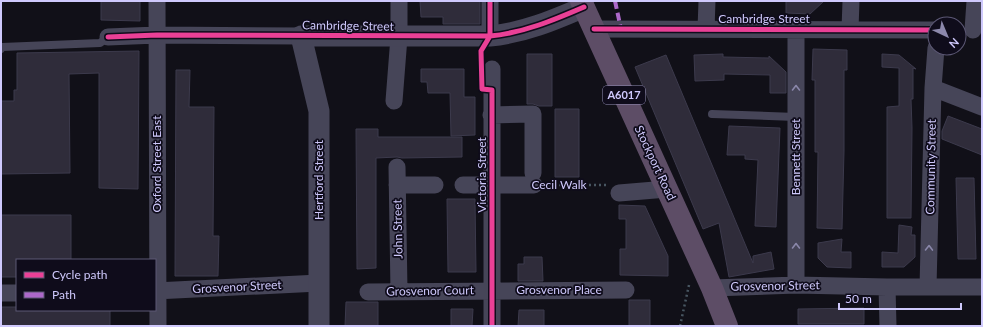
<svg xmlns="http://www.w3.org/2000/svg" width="983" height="327" viewBox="0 0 983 327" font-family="Lato,sans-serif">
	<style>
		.building { fill: #2f2c3a; stroke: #3c3a4c }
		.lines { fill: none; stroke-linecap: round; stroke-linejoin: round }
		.path { stroke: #485661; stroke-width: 2.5; stroke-dasharray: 2 3; stroke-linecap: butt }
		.service { stroke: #464558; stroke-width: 8 }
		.minor { stroke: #464558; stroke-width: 17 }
		.tertiary { stroke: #464558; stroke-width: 21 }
		.trunk { stroke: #5d4d66; stroke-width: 22 }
		.quiet { stroke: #ac68c9; stroke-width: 4; stroke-dasharray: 8 4; stroke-linecap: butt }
		.cycleway-casing { stroke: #0f0c1b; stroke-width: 8 }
		.cycleway { stroke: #ea4096; stroke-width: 5 }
		.oneway { stroke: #8a87aa }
		.labels { text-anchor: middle; stroke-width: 3.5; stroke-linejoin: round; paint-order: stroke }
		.shield { fill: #0f0c1b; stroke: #9590b8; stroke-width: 1 }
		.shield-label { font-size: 11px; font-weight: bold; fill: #cfc9fc }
		.street-label { font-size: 12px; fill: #cfc9fc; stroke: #0f0c1b }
	</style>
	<rect width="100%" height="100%" fill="#111018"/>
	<path class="building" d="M101 1H140V21L101 20Z
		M420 1H480V24H443V17H421Z
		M786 1H824L810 14 786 13Z
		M813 49 847 50V70H844V151L842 229 817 228 818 152H815V80H812Z
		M139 51 138 189 99 188V73L69 74 70 173 1 174V101H14V90H17V53Z
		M527 54H552V106H539L533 104H527Z
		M723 54V57L769 58V56L786 72V93H770V75L724 74V80L695 81 694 55Z
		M882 54 899 55 916 69 913 68V99H911L912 128 911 218H887V107L899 106V68L882 67Z
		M666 55 753 263V256L771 252 774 269 729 277 719 223 703 229 635 67Z
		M421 69H464V97H475V135L451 136 450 93H428L427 82H421Z
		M176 70H190L189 107H214L213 236H219L218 276H175Z
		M555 109H579V177H555Z
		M948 116 982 129V155L942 139V131Z
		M729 126 780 128 776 227 755 226 758 160 745 159V155H727Z
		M356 129H378V137H462V157L402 158 397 157 376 158V268L357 269Z
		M956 178H974L976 259H958Z
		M447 199H475L476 272H448Z
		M619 205 645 206 668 256V276L620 275V249H626V219H619Z
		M1 215H71V260H17V277H1Z
		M899 225 912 227 911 235H915V257L904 267H882V252L898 253Z
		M842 239 841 252H851V268L827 267 818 258V243Z
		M524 257H542L543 281H518V264H524Z
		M629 300H650V326H629Z
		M346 302H378V326H345Z
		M1 307H17V310H110V326H1Z
		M864 308V324H798V309Z
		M451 309H473L472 326H451Z
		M519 310H544V326H518Z"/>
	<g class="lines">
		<path class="path" d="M549 185H606
			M680 326 689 285"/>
		<path class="service" d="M1 49 2 47 100 43 108 37
			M712 114 796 117"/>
		<path class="minor" d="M157 1 158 326
			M594 29 935 30
			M706 29 707 1
			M850 29 851 1
			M796 30V285
			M973 30 975 1
			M490 36V1
			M108 37 157 35 301 36
			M492 69V326
			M933 88 982 107
			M394 101 399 37V1
			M491 115 533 114V173
			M397 167 399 291
			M397 185H435
			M463 185H534
			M619 193 667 189
			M887 287 888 326
			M928 287 933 88 936 48
			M712 288 796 285 887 287H982
			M155 291 319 283
			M368 292 626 290
			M1 293H17"/>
		<path class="tertiary" d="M319 326V111L301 36H490C523 33 554 20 584 7"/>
		<path class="trunk" d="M581 1 712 288 727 326"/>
		<path class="quiet" d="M615 1 621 29"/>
		<g class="cycleway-casing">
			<path id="cycleway" d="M490 1V36L481 51 482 89 492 90V326
				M594 29 935 30
				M108 37 157 35 490 36C523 33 554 20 584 7"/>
		</g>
		<use href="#cycleway" class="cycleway"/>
	</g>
	<defs><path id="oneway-chevron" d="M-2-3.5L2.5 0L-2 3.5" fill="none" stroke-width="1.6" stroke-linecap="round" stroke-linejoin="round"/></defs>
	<g class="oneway">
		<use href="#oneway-chevron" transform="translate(796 88) rotate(-90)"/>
		<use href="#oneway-chevron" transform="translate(796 246) rotate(-90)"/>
		<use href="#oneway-chevron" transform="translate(929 248) rotate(-89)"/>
	</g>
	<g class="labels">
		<rect class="shield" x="603" y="86" width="42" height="18" rx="3"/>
		<g class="shield-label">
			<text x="624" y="99">A6017</text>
		</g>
		<g class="street-label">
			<text x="764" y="23">Cambridge Street</text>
			<text transform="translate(348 26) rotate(1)" y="4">Cambridge Street</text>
			<text transform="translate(796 157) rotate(-90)" y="4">Bennett Street</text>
			<text transform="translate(655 163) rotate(65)" y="4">Stockport Road</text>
			<text transform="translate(157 164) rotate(-90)" y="4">Oxford Street East</text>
			<text transform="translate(931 167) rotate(-89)" y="4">Community Street</text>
			<text transform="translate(482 175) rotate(-90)" y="4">Victoria Street</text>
			<text transform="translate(319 180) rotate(-90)" y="4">Hertford Street</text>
			<text x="559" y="189">Cecil Walk</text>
			<text transform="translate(398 229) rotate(-91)" y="4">John Street</text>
			<text transform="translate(775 286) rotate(-1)" y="4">Grosvenor Street</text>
			<text transform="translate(237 287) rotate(-3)" y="4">Grosvenor Street</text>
			<text x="559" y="294">Grosvenor Place</text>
			<text transform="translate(430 291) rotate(-1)" y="4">Grosvenor Court</text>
		</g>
	</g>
	<rect width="983" height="327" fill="none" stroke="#cfc9fc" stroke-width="4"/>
	<rect x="16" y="259" width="140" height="52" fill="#0f0c1b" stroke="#5c5875"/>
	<rect x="24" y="272" width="20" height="6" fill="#ea4096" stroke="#5c5875"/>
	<text x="52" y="279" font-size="12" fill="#cfc9fc">Cycle path</text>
	<rect x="24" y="292" width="20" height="6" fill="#ac68c9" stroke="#5c5875"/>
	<text x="52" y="299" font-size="12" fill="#cfc9fc">Path</text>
	<g transform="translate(947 36) rotate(136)"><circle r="19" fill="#0f0c1b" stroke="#5c5875"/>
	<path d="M0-3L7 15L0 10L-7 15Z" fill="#8c88ac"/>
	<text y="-6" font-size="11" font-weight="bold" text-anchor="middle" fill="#cfc9fc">N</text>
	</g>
	<path d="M839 303v6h122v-6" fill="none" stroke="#cfc9fc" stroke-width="2"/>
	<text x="845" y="303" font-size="12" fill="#cfc9fc" stroke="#0f0c1b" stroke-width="3" paint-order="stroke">50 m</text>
</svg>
